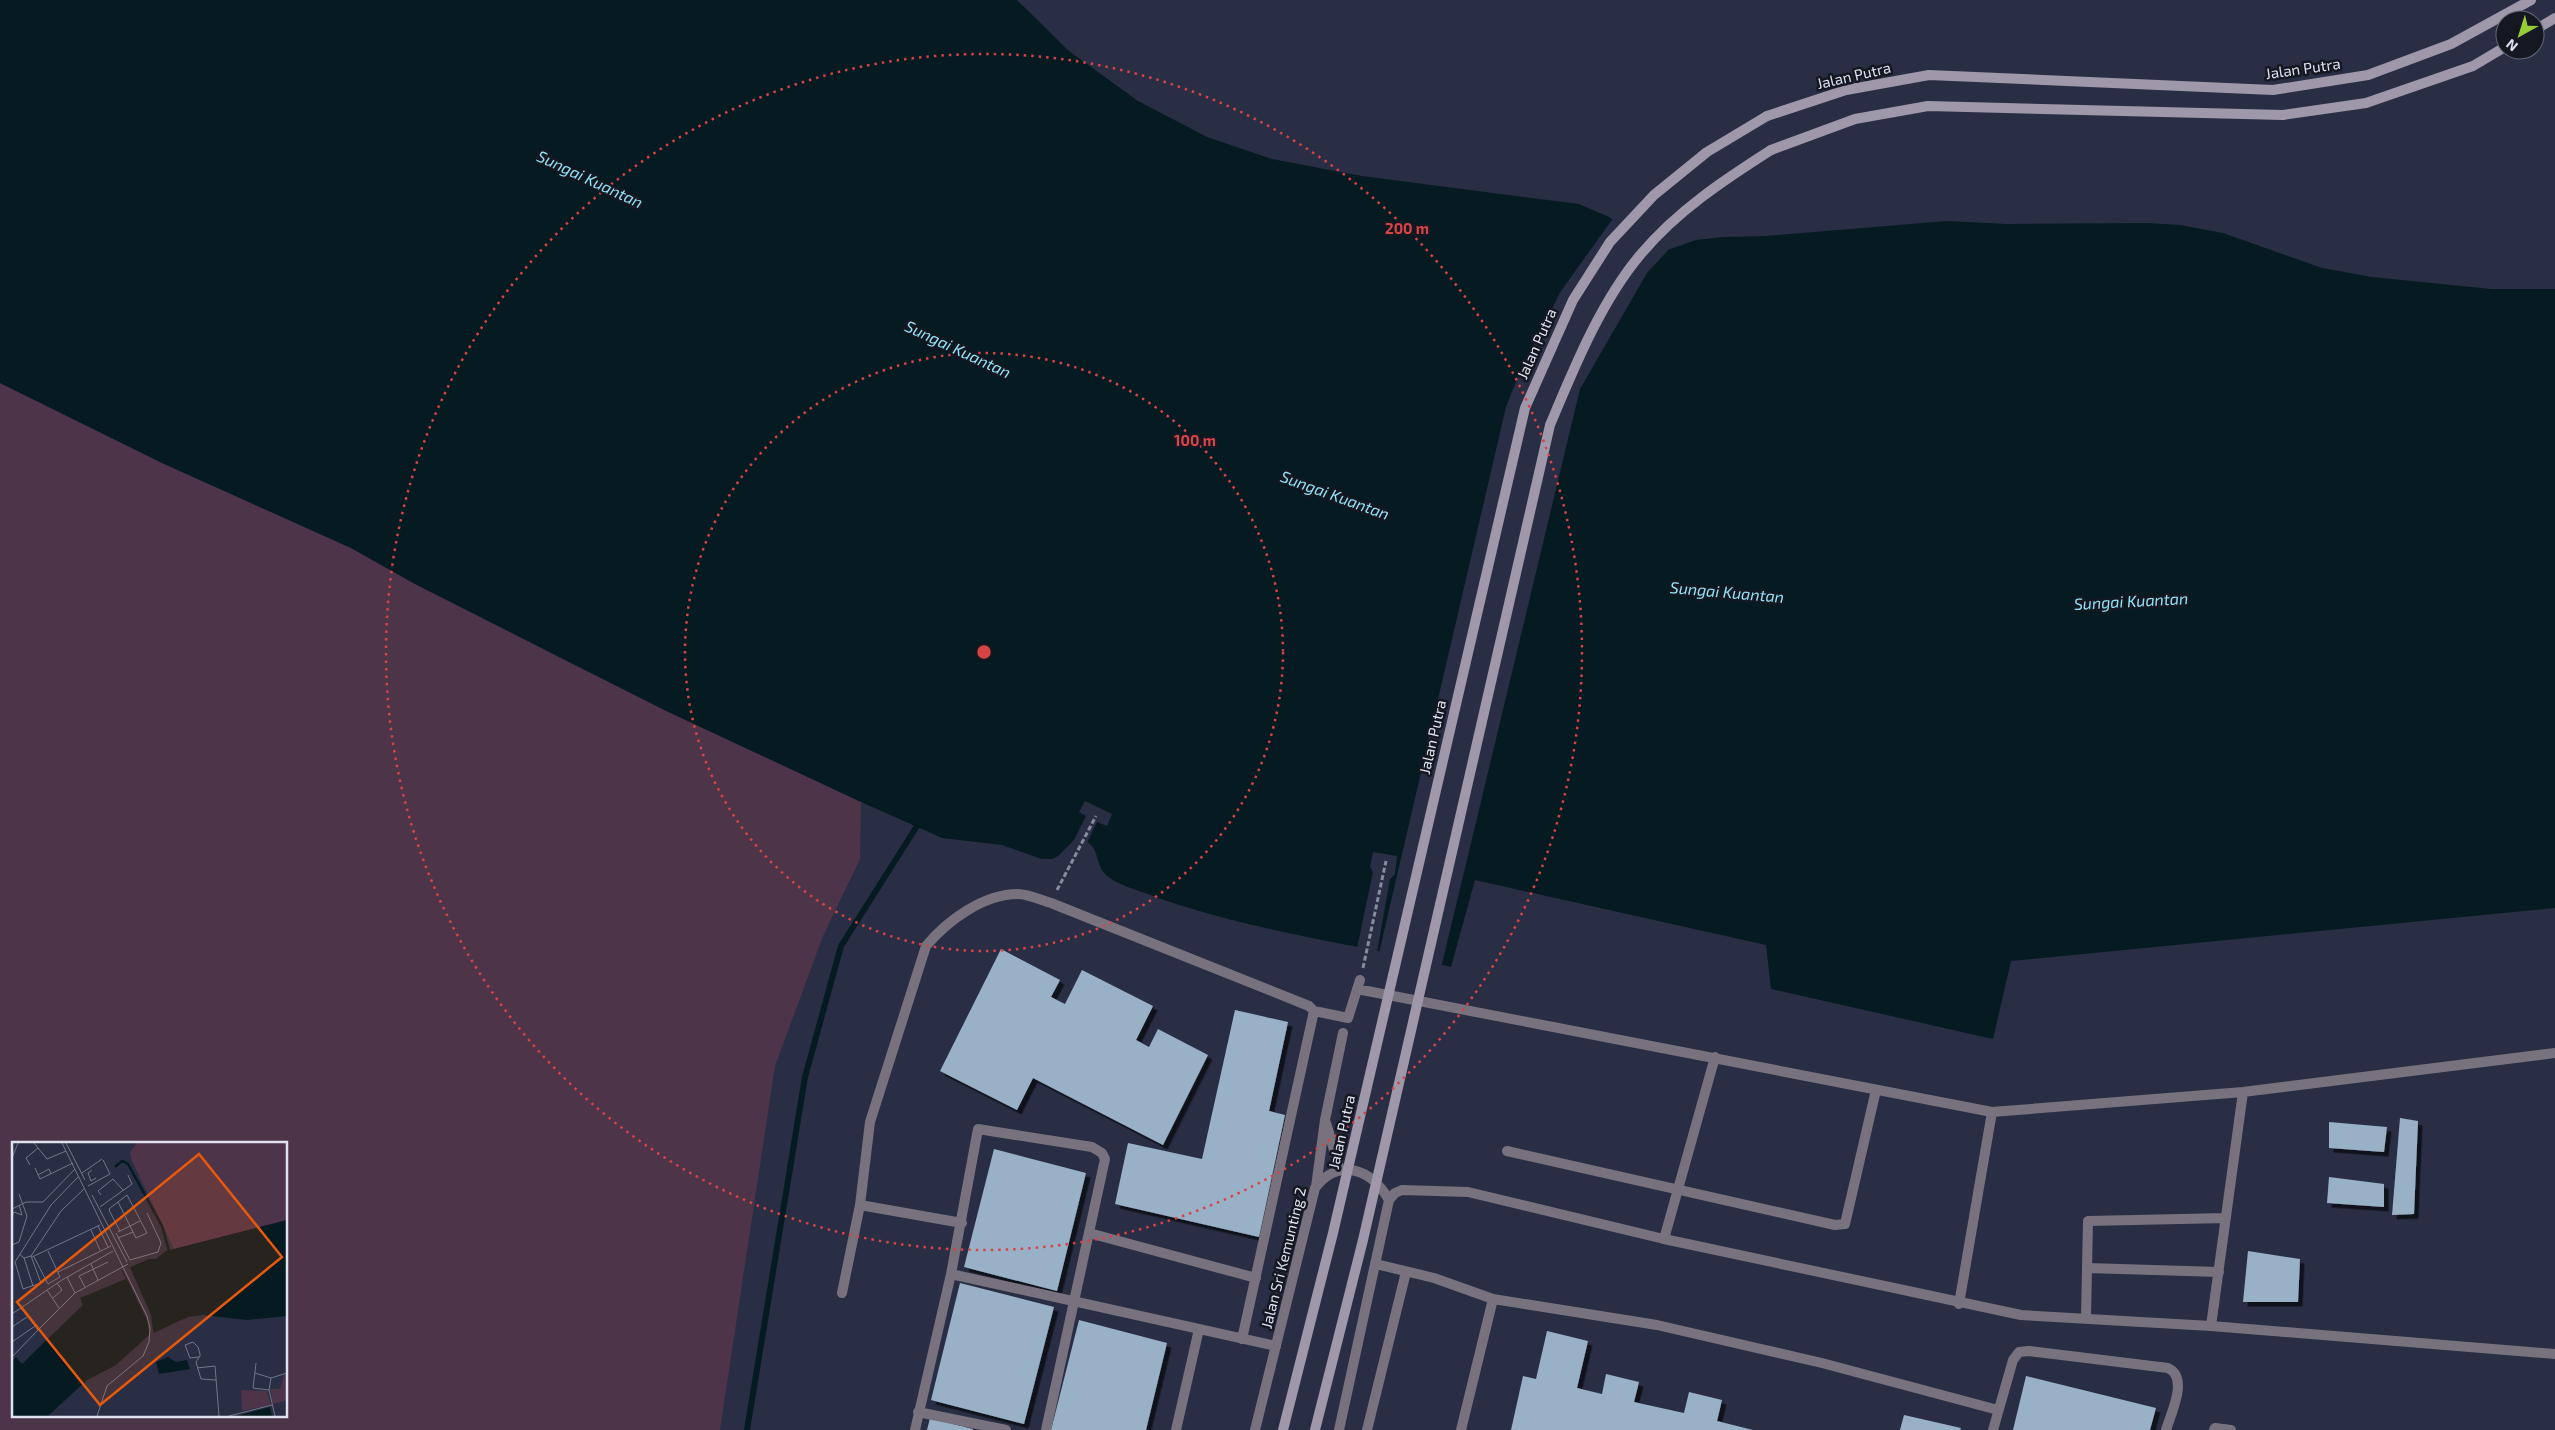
<svg xmlns="http://www.w3.org/2000/svg" width="2555" height="1430" viewBox="0 0 2555 1430" font-family="'Exo 2',sans-serif">
	<style>
		.green { fill: #4d3449; fill-rule: evenodd }
		.water { fill: #051b21 }
		.pier { fill: #292e44 }
		.lines { fill: none; stroke-linecap: round; stroke-linejoin: round }
		.stream { stroke: #051b21; stroke-width: 6 }
		.building { fill: #99b1c6; filter: url(#shadow) }
		.path { stroke: #878b9e; stroke-width: 3; stroke-dasharray: 5 2.5; stroke-linecap: butt }
		.service { stroke: #77727e; stroke-width: 10 }
		.minor { stroke: #77727e; stroke-width: 10 }
		.secondary { stroke: #9f97aa; stroke-width: 10 }
		.secondary-bridge { stroke: #9f97aa; stroke-width: 10 }
		.ring { fill: none; stroke: #d74446; stroke-width: 2.5; stroke-dasharray: 2.5 5 }
		.labels { text-anchor: middle; stroke-width: 5; stroke-linejoin: round; paint-order: stroke }
		.street-label { font-size: 15px; fill: #dee2f1; stroke: #151721 }
		.water-label { font-size: 16px; font-style: italic; fill: #91e3f8; stroke: #151721 }
		.inset-river { fill: none; stroke: #051b21; stroke-width: 2.5 }
		.inset-road { fill: none; stroke: #717689; stroke-width: 1 }
		.view { fill: #e8590c; fill-opacity: 0.15; stroke: #e8590c; stroke-width: 2.5 }
		.inset-edge { fill: none; stroke: #dee2f1; stroke-width: 2.5 }
		.centre { fill: #d74446; stroke: #151721; stroke-width: 2.5 }
		.ring-label { font-size: 15px; text-anchor: middle; font-weight: bold; fill: #d74446; stroke: #151721; stroke-width: 5; stroke-linejoin: round; paint-order: stroke }
	</style>
	<defs>
		<filter id="shadow"><feDropShadow dx="4.5" dy="4.5" stdDeviation="0" flood-color="#0009"/></filter>
	</defs>
	<rect width="100%" height="100%" fill="#292e44"/>
	<path class="green" d="M0 383 162 463 351 548 415 584 582 669 861 802 860 859 823 936 775 1066 720 1430H0ZM14 1144H286V1416H14Z"/>
	<path class="water" d="M0 0H1017L1069 51 1138 101 1207 137 1272 159 1362 176 1579 204 1609 217 1643 243 1665 251 1696 240 1723 237 1766 236 1947 221 2006 224 2147 223 2180 225 2223 233 2322 268 2372 277 2491 289H2555V908L2011 961 1993 1039 1771 989 1766 945 1475 880 1451 967C1350 943 1243 930 1145 893 1133 889 1117 884 1107 876 1092 862 1103 843 1076 838L1058 856 1052 859H1042L1002 845 942 838 861 802 664 710 415 584 351 548 162 463 0 383Z"/>
	<path class="pier" d="M1614 217 1652 245 1671 247 1647 273 1580 389 1441 968 1379 953 1506 407 1521 369 1561 291Z
		M1085 801 1112 814 1107 826 1097 822 1087 843 1076 840 1073 842 1086 816 1079 812Z
		M1373 852 1397 856 1395 874 1390 879 1377 952 1357 948 1373 872 1370 867Z"/>
	<g class="lines">
		<path class="stream" d="M747 1430 805 1077 841 946 917 826"/>
	</g>
	<path class="building" d="M1001 949 1060 980 1051 997 1065 1004 1082 970 1153 1006 1136 1040 1149 1047 1158 1029 1208 1055 1163 1145 1033 1078 1017 1110 940 1071Z
		M1235 1010 1288 1022 1269 1111 1285 1115 1259 1237 1115 1204 1128 1143 1202 1159Z
		M2400 1118 2418 1121 2414 1214 2392 1215Z
		M2329 1122 2387 1127 2384 1152 2329 1148Z
		M994 1149 1086 1173 1057 1291 964 1267Z
		M2329 1177 2384 1184V1207L2327 1203Z
		M2248 1251 2300 1259 2298 1302H2243Z
		M960 1283 1054 1307 1024 1424 931 1400Z
		M1079 1320 1167 1343 1146 1430H1051Z
		M1547 1331 1588 1341 1577 1388 1602 1394 1606 1374 1639 1382 1634 1402 1684 1413 1689 1392 1722 1400 1717 1421 1753 1430H1511L1523 1376 1536 1379Z
		M2026 1376 2156 1408 2150 1430H2013Z
		M1904 1415 1961 1428 1960 1430H1900Z
		M930 1418 973 1429V1430H927Z"/>
	<g class="lines">
		<path class="path" d="M1057 890 1096 816
			M1363 968 1386 861"/>
		<path class="service" d="M1357 989 1992 1112 2243 1092 2555 1053
			M1314 1011 1348 1018 1360 980
			M1507 1151 1835 1225 1845 1224 1876 1090
			M860 1205 962 1223
			M1089 1233 1256 1278
			M1664 1239 1715 1057
			M2087 1268 2219 1272
			M951 1274 1276 1346
			M842 1293 860 1205 870 1122 926 946C947 921 983 894 1018 894 1028 894 1041 900 1051 903L1309 1006 1314 1011 1242 1339
			M1959 1304 1992 1112
			M2086 1317 2088 1221 2226 1218
			M2211 1326 2243 1092
			M918 1412 1006 1430
			M915 1430 951 1274 978 1129 1092 1147 1102 1153 1105 1159 1046 1430
			M1176 1430 1199 1329"/>
		<path class="minor" d="M1326 1123 1340 1170
			M1316 1187 1325 1120 1343 1033
			M1389 1200 1395 1193 1402 1190 1468 1192 1664 1239 2021 1315 2211 1326 2555 1354
			M1376 1264 1434 1278 1493 1299 1657 1325 1822 1363 1998 1410
			M1255 1430 1315 1188C1339 1157 1372 1169 1389 1200L1339 1430
			M1367 1430 1406 1272
			M1461 1430 1493 1299
			M1993 1430 2013 1360 2019 1352 2029 1351 2168 1368C2189 1378 2171 1413 2166 1430
			M2214 1430 2215 1428 2231 1430"/>
		<path class="secondary" d="M2535 30 2555 18
			M1767 116 1846 90 1929 75 2273 90 2368 75 2451 44 2531 0
			M1771 150 1855 119 1928 106 2283 115 2366 103 2473 66 2505 47"/>
		<path class="secondary-bridge" d="M1283 1430 1333 1233 1525 408 1573 300 1610 242 1654 195 1707 152 1767 116
			M1315 1430 1363 1240 1550 425C1574 368 1601 301 1641 254 1677 211 1724 180 1771 150"/>
	</g>
	<g class="ring">
		<circle cx="984" cy="652" r="299"/>
		<circle cx="984" cy="652" r="598"/>
	</g>
	<g class="labels">
		<g class="street-label">
			<text transform="translate(2303 69) rotate(-8)" y="5">Jalan Putra</text>
			<text transform="translate(1854 76) rotate(-13)" y="5">Jalan Putra</text>
			<text transform="translate(1537 344) rotate(-66)" y="5">Jalan Putra</text>
			<text transform="translate(1433 737) rotate(-77)" y="5">Jalan Putra</text>
			<text transform="translate(1342 1132) rotate(-77)" y="5">Jalan Putra</text>
			<text transform="translate(1284 1258) rotate(-76)" y="5">Jalan Sri Kemunting 2</text>
		</g>
		<g class="water-label">
			<text transform="translate(590 179) rotate(25)" y="6">Sungai Kuantan</text>
			<text transform="translate(958 349) rotate(25)" y="6">Sungai Kuantan</text>
			<text transform="translate(1335 495) rotate(20)" y="6">Sungai Kuantan</text>
			<text transform="translate(1727 592) rotate(5)" y="6">Sungai Kuantan</text>
			<text transform="translate(2131 601) rotate(-3)" y="6">Sungai Kuantan</text>
		</g>
	</g>
	<g transform="translate(12 1142)">
		<rect width="275" height="275" fill="#292e44"/>
		<path d="M125 1H275V78L162 107 119 17 118 10ZM272 233H275V258L261 262 258 247H268ZM229 248 255 249 259 263 230 269Z" fill="#4d3449"/>
		<path d="M275 78V174L235 178 191 173 176 175 137 193 104 223 75 238 36 274H0V219L4 215 10 222 19 213 71 163 68 156 114 137 110 129 137 117H144L154 109ZM156 215 164 220 175 218 178 227 147 232 144 220ZM258 265 260 274H225Z" fill="#051b21"/>
		<path d="M117 123 139 173 142 195H138L135 178 110 127Z" fill="#292e44"/>
		<path class="inset-river" d="M103 25 110 19 116 22 150 84 157 109"/>
		<path class="inset-road" d="M22 1 35 17 54 9M50 1 135 174 138 186 137 200 131 214 95 244 85 274M54 1 73 38M0 16 6 1M18 23 14 16 26 6M23 26 28 37 61 21M80 28 76 31 79 39 84 36M70 31 90 17M26 33 37 27 39 32M76 44 98 32 91 18M80 53 115 120M89 53 86 49 101 37 111 48M106 60 124 96 135 91 115 53 106 60 98 66 97 68 108 89M88 65 120 42 116 33M0 67 14 60H31L63 27M0 74 2 70 10 73 7 63M86 84 96 105M79 88 88 108M106 90 128 79M104 91 118 118 146 110 149 101 135 71M106 96 121 90M0 103 7 100 15 74 7 52M7 112 12 116 21 144M19 114 29 141 11 147 3 120 39 63 67 34M20 115 88 83M22 115 36 142 48 135 36 109M12 116 19 114 49 69 72 47M79 122 86 138M46 130 99 104M55 135 63 151M73 145 67 134 96 120M35 148 47 166M41 156 50 148 45 141M9 166 26 188 63 151 116 122M0 172 50 138 101 109M0 185 15 175M0 200 23 184M0 215 26 188M187 215 178 216 173 203 181 200 186 205 188 212V214L184 220 189 237 204 238M244 221 241 246 257 248M185 226 203 224 207 274M243 231 259 236 275 231M259 236 257 248 263 274M217 274 260 263"/>
		<path class="view" d="M187 12 270 115 88 263 5 160Z"/>
		<rect width="275" height="275" class="inset-edge"/>
	</g>
	<circle cx="984" cy="652" r="8" class="centre"/>
	<g class="ring-label">
		<text x="1407" y="234">200 m</text>
		<text x="1195" y="446">100 m</text>
	</g>
	<g transform="translate(2520 35) rotate(219)"><circle r="24" fill="#151721" stroke="#656874"/>
	<path d="M0-4L9 19L0 12L-9 19Z" fill="#97cc38"/>
	<text y="-8" font-size="14" font-weight="bold" text-anchor="middle" fill="#dee2f1">N</text>
	</g>
</svg>
